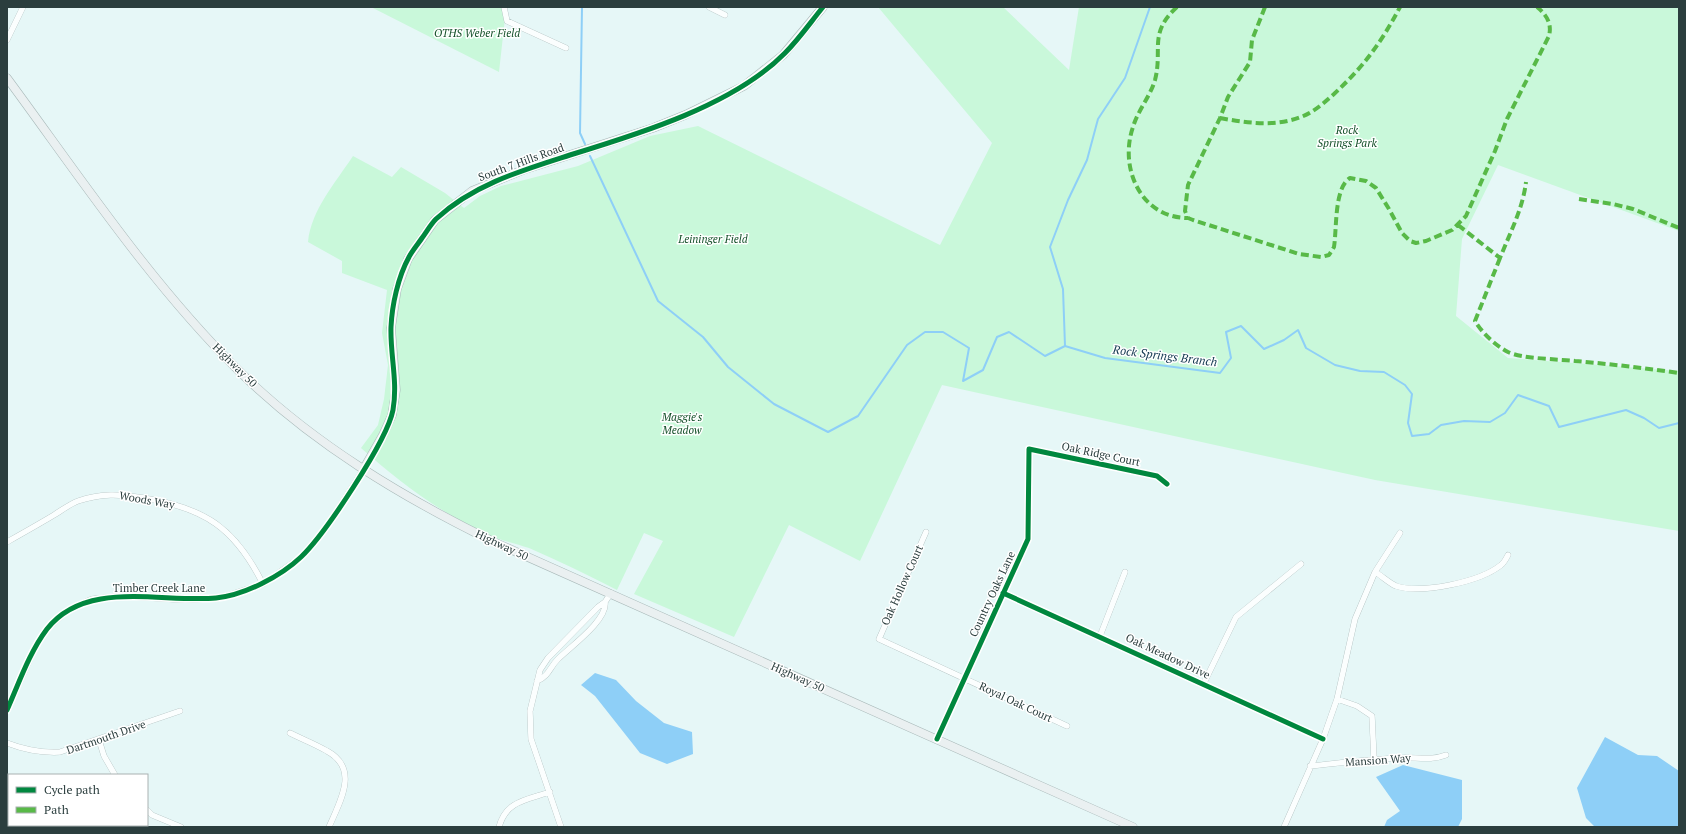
<svg xmlns="http://www.w3.org/2000/svg" width="1686" height="834" viewBox="0 0 1686 834" font-family="'PT Serif',serif">
	<style>
		.green { fill: #c9f8da }
		.water { fill: #8ecff7 }
		.lines { fill: none; stroke-linecap: round; stroke-linejoin: round }
		.stream { stroke: #8ecff7; stroke-width: 2 }
		.street-casing { stroke: #a8b8b8; stroke-width: 6 }
		.secondary-casing { stroke: #a8b8b8; stroke-width: 9 }
		.street { stroke: #fbfefe; stroke-width: 5.5 }
		.secondary { stroke: #eaf0f1; stroke-width: 8 }
		.quiet { stroke: #58b947; stroke-width: 4; stroke-dasharray: 8 4; stroke-linecap: butt }
		.cycleway-casing { stroke: #fff; stroke-width: 8 }
		.cycleway { stroke: #00873e; stroke-width: 5 }
		.labels { text-anchor: middle; stroke-width: 3; stroke-linejoin: round; paint-order: stroke }
		.park-label { font-size: 11px; font-style: italic; fill: #145029; stroke: #fff }
		.street-label { font-size: 11px; fill: #2b3e3e; stroke: #fff }
		.water-label { font-size: 12px; font-style: italic; fill: #143951; stroke: #fff }
	</style>
	<rect width="100%" height="100%" fill="#e6f7f7"/>
	<path class="green" d="M371 7H504L505 18 499 72Z
		M878 7H1003L1069 70 1079 7H1679V231L1498 165 1462 239 1456 316 1508 358 1679 371V531L1375 480 942 385 860 561 789 525 734 637 634 594 663 541 644 533 617 590C588 575 559 561 529 548 515 543 499 540 486 534 439 512 398 481 361 448L378 425 384 399 388 365 382 333 387 290 342 273V261L308 242C311 210 336 182 353 156L392 177 401 167 445 193 464 208 480 196 501 186 578 166 650 136 698 126 940 245 992 143Z"/>
	<path class="water" d="M595 673 616 680 636 701 664 723 692 732 693 754 667 764 640 753 595 696 581 685Z
		M1605 737 1638 755 1657 756 1679 771V827H1595L1586 818 1577 788Z
		M1403 765 1462 780V819L1458 827H1384L1387 820 1400 811 1376 777Z"/>
	<g class="lines">
		<path class="stream" d="M582 7 580 133 585 144
			M590 156 658 301 703 337 728 367 774 404 828 432 858 416 907 345 925 332H943L969 348 963 381 983 370 997 337 1009 332 1045 356 1065 346
			M1065 346 1105 358 1220 373 1231 358 1226 332 1241 326 1264 349 1284 340 1298 330 1306 348 1335 365 1360 371 1384 372 1405 385 1412 394 1408 423 1412 436 1429 434 1441 425 1464 421 1490 422 1505 413 1518 395 1549 406 1559 427 1626 410 1644 418 1659 428 1679 423
			M1065 346 1063 289 1050 247 1068 200 1087 160 1098 119 1125 78 1150 7"/>
		<g class="street-casing">
			<path id="street" d="M504 7 507 21 566 48
				M709 7 725 15
				M7 40 23 7
				M926 532 879 639 1067 726
				M7 542C23 533 39 524 54 515 62 510 70 504 78 501 102 493 119 494 144 498 205 508 235 528 263 584
				M1375 572C1382 576 1389 583 1396 586 1422 594 1480 582 1501 565 1504 563 1506 559 1508 555
				M1003 593 1323 739
				M1100 636 1125 572
				M537 681C550 675 549 668 558 659 570 647 608 620 605 602
				M1204 683 1236 617 1301 564
				M1337 699 1357 706 1372 716 1374 759
				M7 710 34 650 48 628 68 610 92 599 121 596 185 600 220 598 263 584 301 557 326 528 363 470
				M290 733C302 739 315 744 327 751 360 769 340 801 329 827
				M937 739 1028 539 1029 449 1157 476 1167 484
				M99 740 104 756 115 775
				M7 743C25 750 40 753 60 752L180 711
				M1310 766C1340 763 1370 759 1400 758 1416 757 1431 761 1446 755
				M147 810 152 815 181 827
				M499 827C506 801 526 800 550 792
				M561 827 531 739 530 711 540 670 548 658 598 607 605 602 611 593
				M1284 827 1323 739 1337 699 1355 619 1375 572 1400 533"/>
		</g>
		<g class="secondary-casing">
			<path id="secondary" d="M7 78C80 177 150 283 239 371 312 443 402 497 494 542L1133 827
				M363 470 383 435 392 415 396 390 391 328 397 289 408 259 435 220 472 191 523 170 653 128 685 115 744 86 783 55 823 7"/>
		</g>
		<use href="#street" class="street"/>
		<use href="#secondary" class="secondary"/>
		<path class="quiet" d="M1177 7C1148 33 1163 50 1155 80 1150 97 1138 110 1133 127 1119 167 1140 218 1188 218
			M1265 7 1252 40 1250 62 1228 97 1220 118 1188 185 1185 211 1188 218 1193 220 1299 254 1321 257 1329 255 1334 247C1337 228 1334 188 1350 178L1366 181 1376 188 1389 209 1402 233 1410 241 1416 243 1426 241 1452 230 1466 216 1495 151 1507 119 1549 36C1552 24 1547 15 1537 7
			M1220 118C1247 123 1275 127 1301 117 1314 112 1324 103 1334 94 1364 66 1381 43 1400 7
			M1579 199 1613 204 1633 209 1679 228
			M1458 225 1500 258C1510 233 1523 208 1526 182
			M1500 258 1475 321C1483 334 1495 345 1508 352 1522 359 1558 359 1575 361 1610 364 1644 368 1679 373"/>
		<g class="cycleway-casing">
			<path id="cycleway" d="M1003 593 1323 739
				M7 710C19 683 29 653 47 629 86 579 162 603 216 598 245 595 281 576 301 557 325 534 387 441 393 410 398 381 390 355 391 327 392 305 398 277 409 257 412 251 418 244 422 238 427 231 431 224 436 219 474 184 523 170 570 155 639 134 734 105 785 53 799 39 810 23 823 7
				M937 739 1028 539 1029 449 1157 476 1167 484"/>
		</g>
		<use href="#cycleway" class="cycleway"/>
	</g>
	<g class="labels">
		<g class="park-label">
			<text x="477" y="37">OTHS Weber Field</text>
			<text x="1347" y="134">Rock<tspan x="1347" dy="13">Springs Park</tspan></text>
			<text x="713" y="243">Leininger Field</text>
			<text x="682" y="421">Maggie's<tspan x="682" dy="13">Meadow</tspan></text>
		</g>
		<g class="street-label">
			<text transform="translate(521 162) rotate(-20)" y="4">South 7 Hills Road</text>
			<text transform="translate(235 365) rotate(45)" y="4">Highway 50</text>
			<text transform="translate(1101 454) rotate(12)" y="4">Oak Ridge Court</text>
			<text transform="translate(147 500) rotate(10)" y="4">Woods Way</text>
			<text transform="translate(502 545) rotate(25)" y="4">Highway 50</text>
			<text transform="translate(902 585) rotate(-66)" y="4">Oak Hollow Court</text>
			<text x="159" y="592">Timber Creek Lane</text>
			<text transform="translate(992 594) rotate(-65)" y="4">Country Oaks Lane</text>
			<text transform="translate(1168 656) rotate(25)" y="4">Oak Meadow Drive</text>
			<text transform="translate(798 677) rotate(24)" y="4">Highway 50</text>
			<text transform="translate(1016 702) rotate(25)" y="4">Royal Oak Court</text>
			<text transform="translate(106 737) rotate(-19)" y="4">Dartmouth Drive</text>
			<text transform="translate(1378 760) rotate(-4)" y="4">Mansion Way</text>
		</g>
		<g class="water-label">
			<text transform="translate(1165 356) rotate(7)" y="4">Rock Springs Branch</text>
		</g>
	</g>
	<rect width="1686" height="834" fill="none" stroke="#2b3e3e" stroke-width="16"/>
	<rect x="8" y="774" width="140" height="52" fill="#ffffff" stroke="#aab2b2"/>
	<rect x="16" y="787" width="20" height="6" fill="#00873e" stroke="#aab2b2"/>
	<text x="44" y="794" font-size="12" fill="#2b3e3e">Cycle path</text>
	<rect x="16" y="807" width="20" height="6" fill="#58b947" stroke="#aab2b2"/>
	<text x="44" y="814" font-size="12" fill="#2b3e3e">Path</text>
</svg>
